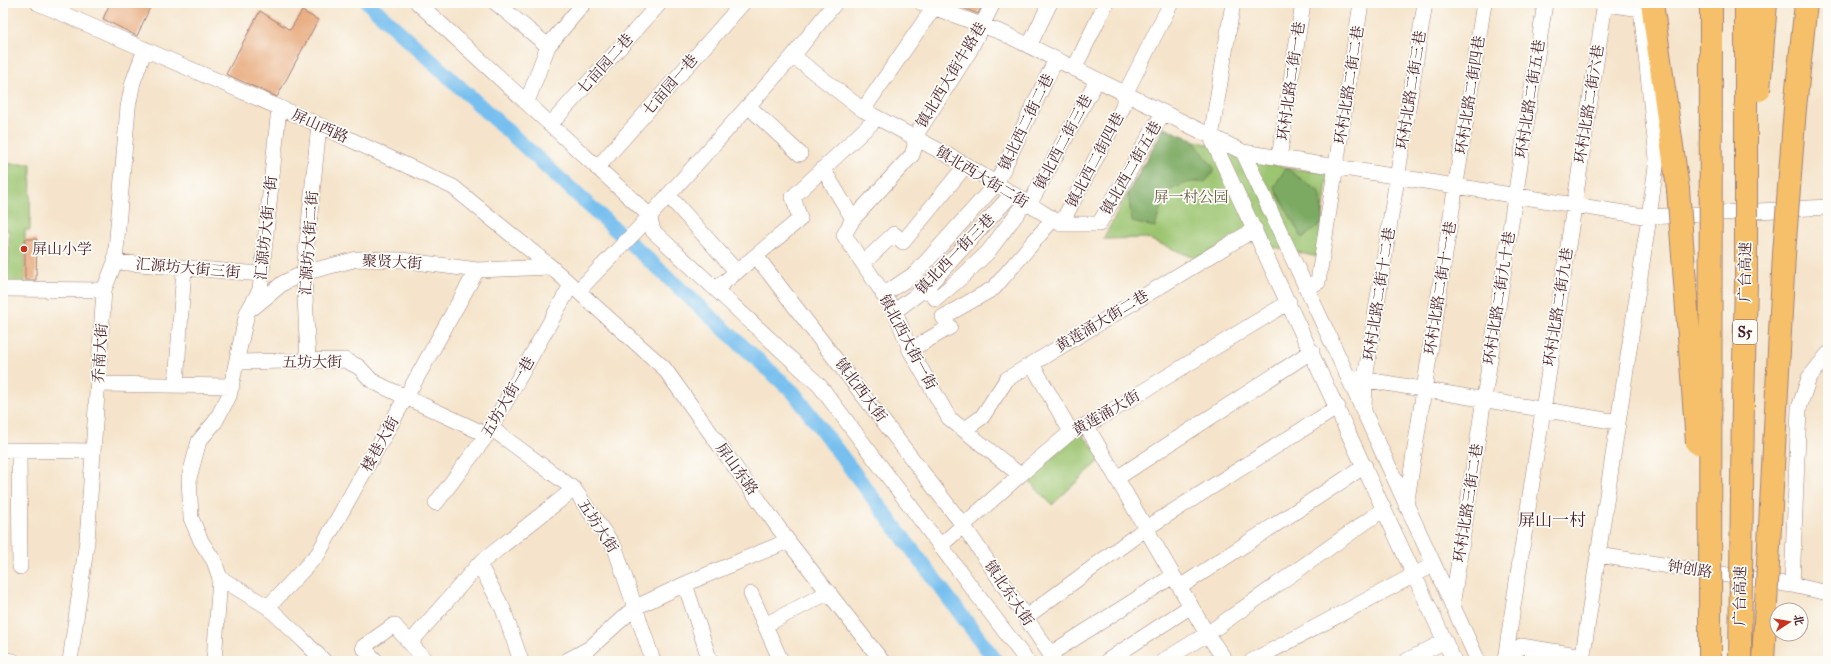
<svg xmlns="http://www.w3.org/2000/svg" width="1831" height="664" viewBox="0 0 1831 664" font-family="'IM FELL Great Primer','Noto Serif SC',serif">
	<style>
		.green { fill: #9cc571; stroke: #73724e }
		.forest { fill: #7daa63; stroke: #646447 }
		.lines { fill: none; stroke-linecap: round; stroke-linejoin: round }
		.canal { stroke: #77bfef; stroke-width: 15 }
		.building { fill: #e6a475 }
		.minor-casing { stroke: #a0827b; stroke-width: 16 }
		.highway-casing { stroke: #a0827b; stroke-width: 24 }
		.minor { stroke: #fff; stroke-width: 15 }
		.highway { stroke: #f6c06b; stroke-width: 22 }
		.highway-bridge-casing { stroke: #a0827b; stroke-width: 24; stroke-linecap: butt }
		.highway-bridge { stroke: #f6c06b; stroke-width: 22 }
		.poi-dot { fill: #c8321e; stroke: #fdfcf7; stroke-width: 1.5 }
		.labels { text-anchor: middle; stroke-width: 3.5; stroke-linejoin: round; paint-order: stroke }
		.shield { fill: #fdfcf7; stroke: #806168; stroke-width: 1 }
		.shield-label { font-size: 14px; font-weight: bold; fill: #4a1f2b }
		.street-label { font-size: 15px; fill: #4a1f2b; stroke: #fdfcf7 }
		.park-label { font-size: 15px; fill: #675944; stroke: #fdfcf7 }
		.poi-label { font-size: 15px; fill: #4a1f2b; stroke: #fdfcf7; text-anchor: start }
		.quarter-label { font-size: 17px; fill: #4a1f2b; stroke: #fdfcf7 }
	</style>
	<rect width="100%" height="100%" fill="#fdfcf7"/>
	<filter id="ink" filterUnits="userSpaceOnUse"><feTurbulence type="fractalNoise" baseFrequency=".025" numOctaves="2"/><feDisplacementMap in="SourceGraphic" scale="8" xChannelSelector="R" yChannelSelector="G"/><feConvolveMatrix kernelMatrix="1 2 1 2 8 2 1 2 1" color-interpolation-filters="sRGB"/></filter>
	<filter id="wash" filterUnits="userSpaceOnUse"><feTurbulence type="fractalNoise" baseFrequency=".012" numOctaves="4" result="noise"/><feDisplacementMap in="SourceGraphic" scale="16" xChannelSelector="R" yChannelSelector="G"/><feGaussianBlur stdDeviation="0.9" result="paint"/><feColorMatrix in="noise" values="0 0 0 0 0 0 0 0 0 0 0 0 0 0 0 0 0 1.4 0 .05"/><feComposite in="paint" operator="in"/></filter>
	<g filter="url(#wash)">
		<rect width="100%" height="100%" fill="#f5e4cb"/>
		<path class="green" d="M1164 128 1193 140 1286 168 1328 173 1318 257 1234 238 1197 259 1146 238 1103 239Z
			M3 164H31L30 230H25V285L3 284V263H9V230H3Z
			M1079 432 1103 457 1052 505 1028 480Z"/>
		<path class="forest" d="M1164 128 1193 140 1215 170 1205 182H1190L1165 192 1155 227 1132 222 1128 193Z
			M1286 168 1319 192 1324 222 1302 238 1274 187Z"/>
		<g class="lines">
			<path class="canal" d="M368 3 794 393 996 661"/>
		</g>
		<g id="blocks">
			<path class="building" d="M110 3H152L137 36 103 19Z
				M951 3H983L978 14Z
				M260 11 290 30 302 11 318 20 277 97 226 74Z
				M25 239H37L36 280H25Z"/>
		</g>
	</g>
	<g filter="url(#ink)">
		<use href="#blocks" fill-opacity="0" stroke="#a0827b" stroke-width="1"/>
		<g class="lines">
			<g class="minor-casing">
				<path id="minor" d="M38 3 308 120 453 187 551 267 664 368 788 541 882 661
					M418 3 649 215 653 231 820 386 1027 661
					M496 3 548 46
					M922 3 1003 33 1243 152 1649 217 1828 207
					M1233 3 1211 137 1454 661
					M1029 46 1050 3
					M793 56 863 110 966 165 1061 224H1099L1163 113
					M1074 69 1106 3
					M527 102 548 46 584 3
					M748 106 800 154
					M863 110 934 7
					M550 125 660 3
					M1243 152 1348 377 1478 661
					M1279 158 1303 3
					M597 168 743 3
					M823 169 853 219 844 235 895 311 910 350 949 418 1020 475
					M668 195 737 272
					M853 219 912 155 915 146 914 138 969 52 993 3
					M1061 224 1123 107 1125 94 1171 3
					M756 256 963 525 1055 661
					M115 262 262 274
					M863 263 894 234 903 242 966 165
					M1306 287 1318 282 1361 3
					M926 288 936 299 964 275 988 252 1022 207 1029 205 1097 80
					M3 289 104 290
					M716 289 800 219 793 197 877 118
					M578 291 638 229 793 56 835 3
					M883 295 916 273 996 184 1056 59
					M254 307 283 283 304 273 357 259 401 260 477 270 551 267
					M895 311 926 288 1012 194
					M910 350 950 327 943 317 994 288 1053 219
					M308 361 304 273 319 125
					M237 362 345 360 359 367 371 380 382 386 487 435
					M1032 364 1071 432
					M1356 378 1617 422
					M98 384 232 386
					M176 385 184 268
					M1364 409 1365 379 1425 3
					M1086 425 1207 634 1226 661
					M491 428 574 489 615 548 653 661
					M964 430 982 417 1007 379 1255 229
					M3 450 93 451
					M19 451 20 567
					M1117 478 1312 351
					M436 503 487 435 571 285
					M1406 506 1484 3
					M940 546 1020 475 1071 432 1098 419 1289 302
					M1598 555 1792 585 1828 593
					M479 564 503 609 521 661
					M220 578 268 607 303 640 324 661
					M685 584 710 661
					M1792 585 1799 408 1809 378 1828 354
					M1180 587 1365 466
					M751 594 781 661
					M1452 606 1545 3
					M268 607 318 554 477 270
					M1026 617 1145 529 1338 407
					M765 625 829 592
					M410 643 479 564 574 489
					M1050 654 1173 576
					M3 660 13 661
					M1505 660 1605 3
					M70 661 87 541 104 290 115 262 128 107 133 82 145 49
					M214 661 220 578 214 561 201 541 191 518 189 478 199 441 215 422 229 396 247 313 260 290 279 108
					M376 661 363 647 394 625 426 661
					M566 661 590 648 634 608 685 584 788 541
					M1107 661 1191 606
					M1163 661 1207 634 1384 509
					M1252 661 1433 565
					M1406 661 1445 641
					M1505 661 1521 646 1583 656
					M1582 661 1649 217 1657 159 1641 9 1601 3"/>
			</g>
			<g class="highway-casing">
				<path id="highway" d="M1652 3 1678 189"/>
			</g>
			<use href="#minor" class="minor"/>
			<use href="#highway" class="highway"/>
			<g class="highway-bridge-casing">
				<path id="highway-bridge" d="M1759 90 1766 3
					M1678 189 1697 443
					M1710 661 1711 3
					M1740 661 1743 402 1746 283V3
					M1763 661 1784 254 1795 108 1806 3"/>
			</g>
			<use href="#highway-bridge" class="highway-bridge"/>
		</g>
	</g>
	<circle class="poi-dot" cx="24" cy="249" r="4"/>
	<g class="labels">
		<rect class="shield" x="1733" y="320" width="24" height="24" rx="3"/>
		<g class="shield-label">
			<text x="1745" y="337">S5</text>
		</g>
		<g class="street-label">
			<text transform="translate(605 64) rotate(-48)" y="5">七亩园二巷</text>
			<text transform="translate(951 75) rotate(-59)" y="5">镇北西大街牛路巷</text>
			<text transform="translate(1291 81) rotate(-82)" y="5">环村北路二街一巷</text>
			<text transform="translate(670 85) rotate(-49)" y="5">七亩园一巷</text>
			<text transform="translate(1349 85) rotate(-81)" y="5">环村北路二街二巷</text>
			<text transform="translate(1411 90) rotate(-81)" y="5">环村北路二街三巷</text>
			<text transform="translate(1470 95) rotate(-81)" y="5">环村北路二街四巷</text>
			<text transform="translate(1530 99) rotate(-81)" y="5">环村北路二街五巷</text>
			<text transform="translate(1589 104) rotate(-81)" y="5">环村北路二街六巷</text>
			<text transform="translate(1026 122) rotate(-64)" y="5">镇北西二街二巷</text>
			<text transform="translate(320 126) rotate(24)" y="5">屏山西路</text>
			<text transform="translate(1063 142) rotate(-62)" y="5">镇北西二街三巷</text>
			<text transform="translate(1095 160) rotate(-62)" y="5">镇北西二街四巷</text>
			<text transform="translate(1131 168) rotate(-60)" y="5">镇北西二街五巷</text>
			<text transform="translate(982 177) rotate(31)" y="5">镇北西大街二街</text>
			<text transform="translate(266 228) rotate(-84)" y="5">汇源坊大街一街</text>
			<text transform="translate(309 243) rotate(-86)" y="5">汇源坊大街二街</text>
			<text transform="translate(955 254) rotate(-46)" y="5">镇北西一街三巷</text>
			<text transform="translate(392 262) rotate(3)" y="5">聚贤大街</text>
			<text transform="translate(188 268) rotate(5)" y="5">汇源坊大街三街</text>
			<text transform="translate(1745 272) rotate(-89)" y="5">广台高速</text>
			<text transform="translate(1440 288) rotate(-81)" y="5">环村北路二街十一巷</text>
			<text transform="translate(1379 294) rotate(-81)" y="5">环村北路二街十二巷</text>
			<text transform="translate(1499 298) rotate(-81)" y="5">环村北路二街九十巷</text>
			<text transform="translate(1558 307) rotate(-81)" y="5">环村北路二街九巷</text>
			<text transform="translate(1102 321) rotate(-31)" y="5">黄莲涌大街二巷</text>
			<text transform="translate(908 342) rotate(62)" y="5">镇北西大街一街</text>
			<text transform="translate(100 353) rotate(-86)" y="5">乔南大街</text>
			<text x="312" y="367">五坊大街</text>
			<text transform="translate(861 390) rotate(53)" y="5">镇北西大街</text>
			<text transform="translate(508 397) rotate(-60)" y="5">五坊大街一巷</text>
			<text transform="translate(1106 413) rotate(-30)" y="5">黄莲涌大街</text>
			<text transform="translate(380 444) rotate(-61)" y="5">楼巷大街</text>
			<text transform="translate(737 469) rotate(54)" y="5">屏山东路</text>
			<text transform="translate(1468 503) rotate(-81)" y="5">环村北路三街二巷</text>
			<text transform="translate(598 526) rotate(57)" y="5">五坊大街</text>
			<text transform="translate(1690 569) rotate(9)" y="5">钟创路</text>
			<text transform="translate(1009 593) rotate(56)" y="5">镇北东大街</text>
			<text transform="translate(1740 596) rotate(-89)" y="5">广台高速</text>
		</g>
		<g class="park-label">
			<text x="1191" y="202">屏一村公园</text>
		</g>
		<g class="poi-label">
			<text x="32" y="254">屏山小学</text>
		</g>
		<g class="quarter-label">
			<text x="1552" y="526">屏山一村</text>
		</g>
	</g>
	<rect width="1831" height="664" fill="none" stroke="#fdfcf7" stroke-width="16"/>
	<g transform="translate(1789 622) rotate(78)"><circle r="19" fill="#fdfcf7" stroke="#b5a4a5"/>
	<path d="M0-3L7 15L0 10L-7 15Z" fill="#c8321e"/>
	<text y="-6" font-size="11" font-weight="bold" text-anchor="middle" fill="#4a1f2b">北</text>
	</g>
</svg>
